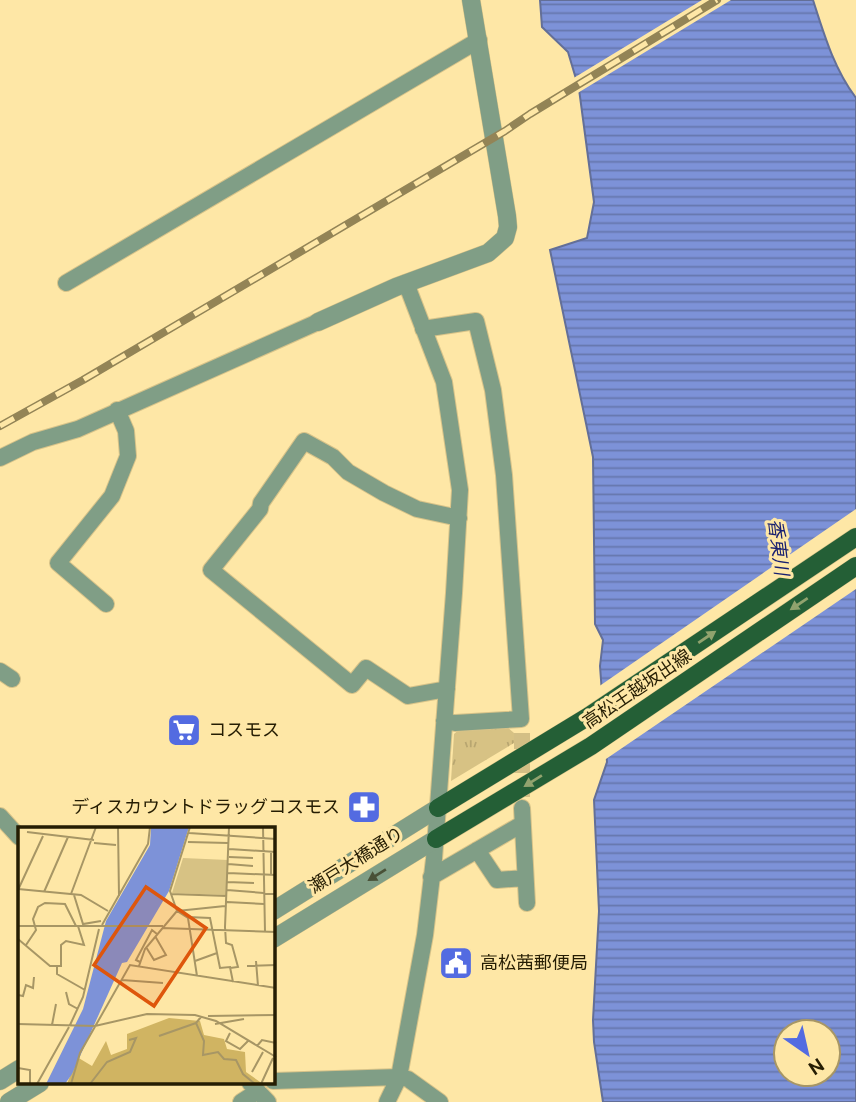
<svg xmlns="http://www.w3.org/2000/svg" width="856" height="1102" viewBox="0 0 856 1102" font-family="Ubuntu,'Noto Sans JP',sans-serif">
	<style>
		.grass { fill: url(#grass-tufts) }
		.water { fill: url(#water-rules); stroke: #636f98; stroke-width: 2; fill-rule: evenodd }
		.pier { fill: #fee7a6 }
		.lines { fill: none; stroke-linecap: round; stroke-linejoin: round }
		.minor-tunnel { stroke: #d3bf85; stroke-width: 16; stroke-dasharray: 16 8; stroke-linecap: butt }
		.minor-casing { stroke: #d7c389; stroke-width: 18 }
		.tertiary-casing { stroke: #d7c389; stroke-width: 19 }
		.primary-casing { stroke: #d7c389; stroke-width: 19 }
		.minor { stroke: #809e86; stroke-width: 16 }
		.tertiary { stroke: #809e86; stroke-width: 18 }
		.primary { stroke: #245f36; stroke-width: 18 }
		.rail-casing { stroke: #938456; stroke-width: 8 }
		.rail { stroke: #fee7a6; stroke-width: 5; stroke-dasharray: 16; stroke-linecap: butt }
		.oneway { fill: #91a36e }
		.oneway2 { fill: #495137 }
		.labels { text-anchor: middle; stroke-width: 6; stroke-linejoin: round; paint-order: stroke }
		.street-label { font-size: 18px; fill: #251d03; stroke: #fee7a6 }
		.poi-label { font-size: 18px; fill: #251d03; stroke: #fee7a6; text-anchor: start }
		.water-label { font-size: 19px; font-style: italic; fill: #181f70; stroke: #fee7a6 }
		.inset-road { fill: none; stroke: #a79665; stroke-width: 2 }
		.view { fill: #de560c; fill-opacity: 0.15; stroke: #de560c; stroke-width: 3.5 }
		.inset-edge { fill: none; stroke: #251d03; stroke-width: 3.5 }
	</style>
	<defs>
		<pattern id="grass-tufts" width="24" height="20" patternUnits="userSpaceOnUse" patternTransform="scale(1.75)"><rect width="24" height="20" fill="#d7c284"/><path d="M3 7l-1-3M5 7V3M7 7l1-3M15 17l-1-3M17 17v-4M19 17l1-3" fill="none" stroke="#b8a670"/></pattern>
		<pattern id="water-rules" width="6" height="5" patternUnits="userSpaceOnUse" patternTransform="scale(1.75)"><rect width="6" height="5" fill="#7d92d8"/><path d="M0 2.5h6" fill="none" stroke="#6677ad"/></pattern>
	</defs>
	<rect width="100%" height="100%" fill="#fee7a6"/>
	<path class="grass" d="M507 727 514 733V743L451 781 454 734 461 728Z"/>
	<path class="water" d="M540 0H813C824 34 834 69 856 98V1102H603L594 1042 593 1020 599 911 594 800 607 762 600 666 603 640 595 624 593 457 550 250 587 238 594 202 579 89 568 52 542 27ZM786 1032H828V1074H786Z"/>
	<path class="pier" d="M702 0H731L576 94 572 79Z
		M856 509V589L603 761 598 687Z"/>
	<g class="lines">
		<path class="minor-tunnel" d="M522 733V808"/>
		<g class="minor-casing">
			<path id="minor" d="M66 283 479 40
				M406 283 444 382 460 490 454 593 434 859 425 935 399 1077 408 1079 440 1102
				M423 329 476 321 493 390 504 475 521 719 455 723 444 721
				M0 458 33 442 78 429 318 322
				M106 604 58 563 112 496 128 456 126 431 117 410
				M0 671 12 679
				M447 689 408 696 366 668 352 685 211 570 260 509 261 503 304 441 333 457 348 472 384 493 417 509 459 518
				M522 808 527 903
				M0 816 19 837
				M477 850 497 880 525 878
				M431 877 522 824
				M273 1081 399 1077 387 1102
				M250 1083 268 1102
				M241 1102 258 1091"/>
		</g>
		<g class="tertiary-casing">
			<path id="tertiary" d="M318 322 396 287 488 253 505 238 508 227 507 216 471 0
				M273 911 438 808
				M273 939 436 839
				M0 1081 19 1069
				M9 1102 40 1083"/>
		</g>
		<g class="primary-casing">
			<path id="primary" d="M438 808 589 716 856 537
				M436 839 591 746 856 566"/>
		</g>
		<use href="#minor" class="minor"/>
		<use href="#tertiary" class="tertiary"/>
		<use href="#primary" class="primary"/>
		<g class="rail-casing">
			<path id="rail" d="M0 426 83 380 505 131 530 114 717 0"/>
		</g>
		<use href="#rail" class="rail"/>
	</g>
	<defs><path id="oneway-solid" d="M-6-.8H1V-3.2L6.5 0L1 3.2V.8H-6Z" transform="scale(1.75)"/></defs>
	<g class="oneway">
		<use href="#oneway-solid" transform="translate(799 604) rotate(146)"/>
		<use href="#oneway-solid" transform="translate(707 637) rotate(-34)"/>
		<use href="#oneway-solid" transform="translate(533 781) rotate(148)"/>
	</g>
	<use class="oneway2" href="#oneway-solid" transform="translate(377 875) rotate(148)"/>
	<defs>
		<g id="supermarket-square" transform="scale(1.75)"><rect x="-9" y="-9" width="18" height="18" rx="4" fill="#536be1" stroke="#fee7a6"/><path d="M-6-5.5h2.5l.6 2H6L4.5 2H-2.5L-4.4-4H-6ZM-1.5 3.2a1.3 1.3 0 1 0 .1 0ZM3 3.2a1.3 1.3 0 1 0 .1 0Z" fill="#fff"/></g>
		<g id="pharmacy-square" transform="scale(1.75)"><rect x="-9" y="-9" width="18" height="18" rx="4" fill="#536be1" stroke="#fee7a6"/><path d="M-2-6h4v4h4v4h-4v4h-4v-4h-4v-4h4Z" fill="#fff"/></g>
		<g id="civic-square" transform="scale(1.75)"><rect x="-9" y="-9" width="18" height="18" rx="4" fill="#536be1" stroke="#fee7a6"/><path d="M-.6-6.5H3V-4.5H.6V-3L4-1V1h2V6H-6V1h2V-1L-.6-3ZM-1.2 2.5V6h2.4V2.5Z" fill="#fff"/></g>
	</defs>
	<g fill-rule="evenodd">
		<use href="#supermarket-square" x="184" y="730"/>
		<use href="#pharmacy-square" x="364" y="807"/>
		<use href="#civic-square" x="456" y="963"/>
	</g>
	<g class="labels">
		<g class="street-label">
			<text transform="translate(637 689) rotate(-34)" y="6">高松王越坂出線</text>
			<text transform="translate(356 860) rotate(-32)" y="6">瀬戸大橋通り</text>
		</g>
		<g class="poi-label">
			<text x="208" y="736">コスモス</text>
			<text x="340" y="813" text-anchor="end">ディスカウントドラッグコスモス</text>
			<text x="480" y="969">高松茜郵便局</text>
		</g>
		<g class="water-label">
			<text transform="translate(779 547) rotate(83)" y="7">香東川</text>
		</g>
	</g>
	<g transform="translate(18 827)">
		<rect width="257" height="257" fill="#fee7a6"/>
		<path d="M151 191 182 194 186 208 206 212 209 222 227 225 228 245 245 257H49L59 230 74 239 88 214 93 228 109 222V207Z" fill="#d0b462"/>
		<path d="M165 31 210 33 208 68 154 66Z" fill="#d7c284"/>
		<path d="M133 0H171L151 64 109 135 104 136 54 247 47 257H28L65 182 88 94 132 18Z" fill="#7d92d8"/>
		<path class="inset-road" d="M100 0 101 69M211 0 207 100 208 116 214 118 220 140 212 141M245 0 247 105M9 5 76 13M171 6 258 12M170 15 210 16M76 16 98 18M211 22 258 25M253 25V47M211 30 235 31M210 37 235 39M210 46 258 48M209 55 236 56M0 62 63 68 90 84M0 63 25 9M209 63 258 67M26 65 50 10M53 67 78 0M153 67 209 69M56 68 65 97 83 94M209 75 246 77M159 84 170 91 179 149M159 84 207 79M170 90 192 91 202 141 212 140 215 155M84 98 130 17 132 0M0 99H145M144 101 258 105M0 112 32 139H43V118L48 114 66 118 60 99M8 118 18 103 15 92 20 80 27 76 47 77 58 99M128 120 136 133 148 128 137 109M177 134 199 126M238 134 240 159M122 135 118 133 134 103 139 107M121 139 127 122 159 84 152 64 172 0M229 139 258 138M39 140V147L67 163M104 153 145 156M48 165 51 177 60 182M0 168 5 169 8 158 15 161 16 150M190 189 258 188M183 190 178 196 186 214 185 228 200 225 206 232 218 233 225 247 237 257M0 197 77 199 129 187 177 188 198 194 258 230M197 197 226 192M34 198 38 177M52 198 65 170 81 102M212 206 208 214 222 222 230 214M141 209 178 196M239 219 244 213 258 216M0 241 12 243V257M234 245 245 225M19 257 51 200M53 257 62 226 112 138 258 161M72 257 89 235 112 225 118 211 111 213M243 257 255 231"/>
		<path class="view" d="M128 60 188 101 136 179 76 138Z"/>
		<rect width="257" height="257" class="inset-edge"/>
	</g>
	<g transform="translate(807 1053) rotate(146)"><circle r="33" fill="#fee7a6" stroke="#a79665" stroke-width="2"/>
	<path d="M0-5L12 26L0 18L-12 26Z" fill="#536be1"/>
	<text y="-10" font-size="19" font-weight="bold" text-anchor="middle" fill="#251d03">N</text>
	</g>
</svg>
